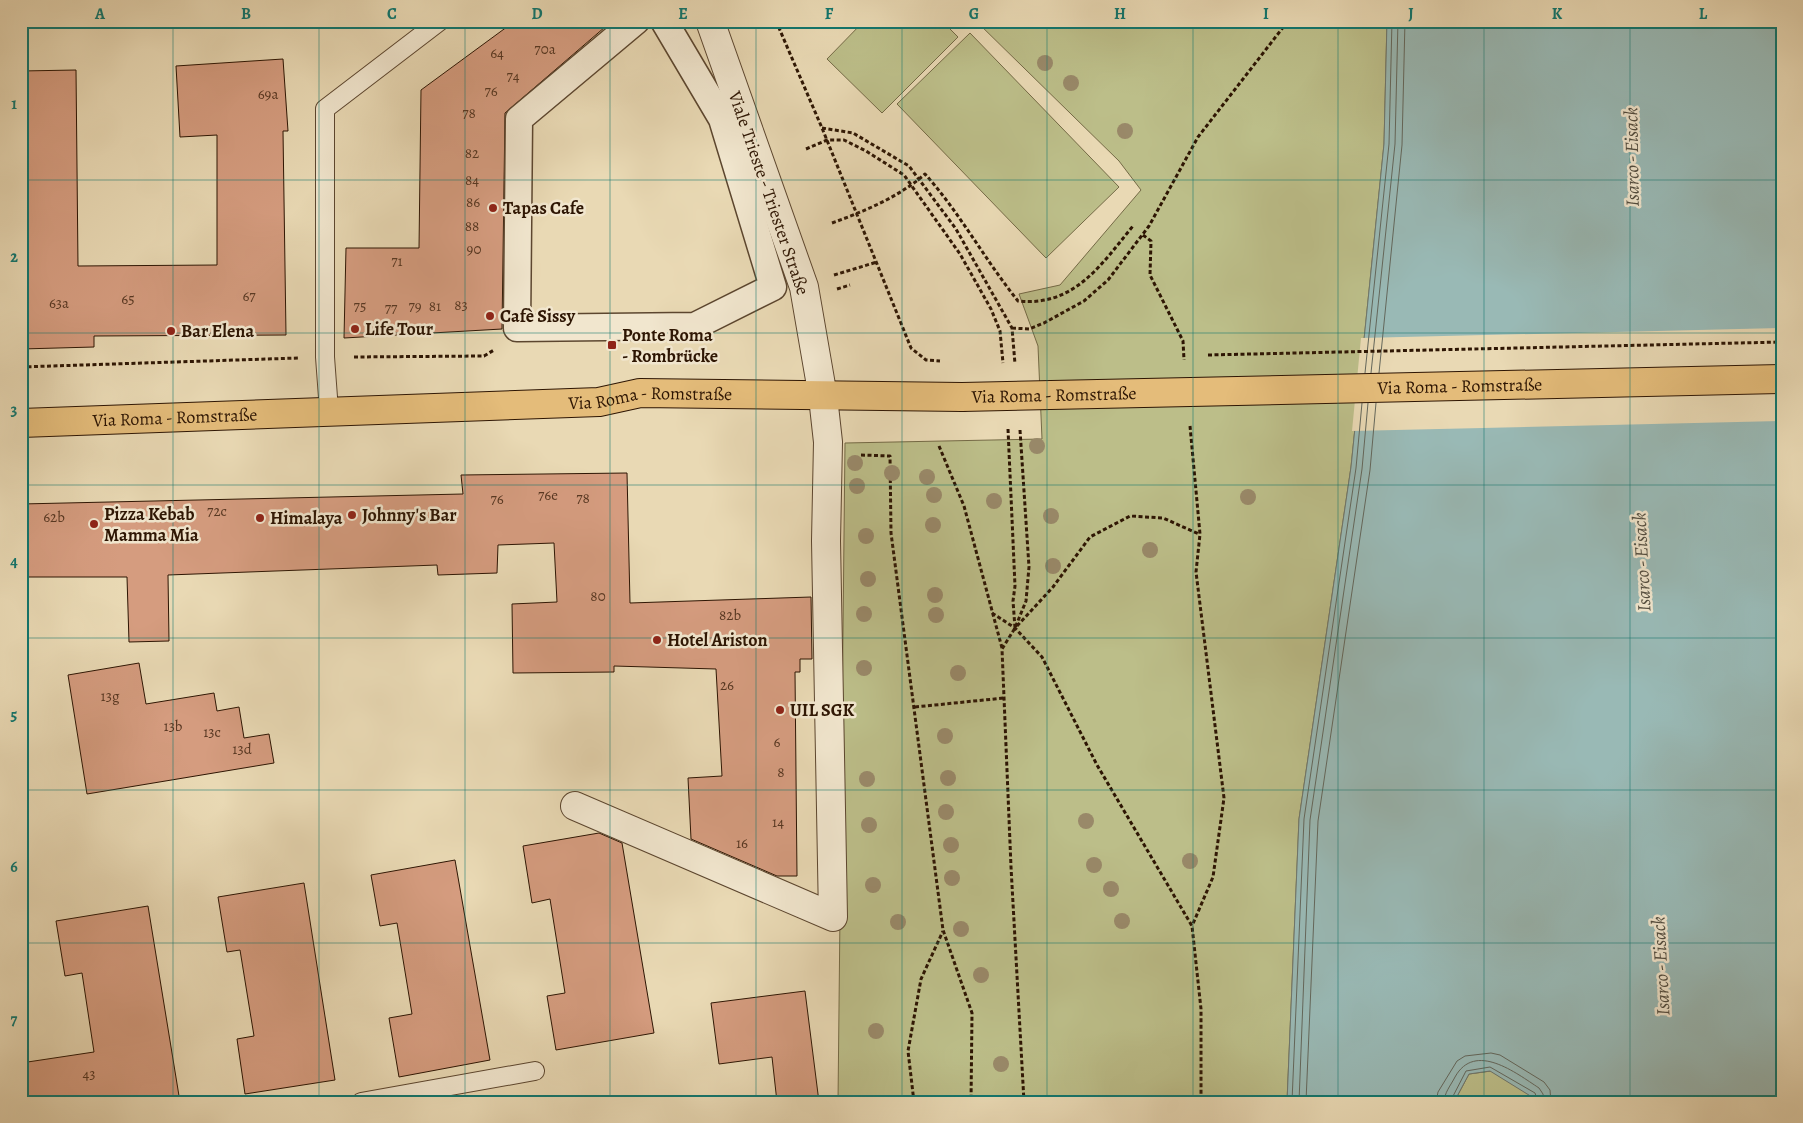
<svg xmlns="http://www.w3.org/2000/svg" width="1803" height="1123" viewBox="0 0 1803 1123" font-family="Alegreya,serif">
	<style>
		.green { fill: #bcbe89; stroke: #746a46 }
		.water { fill: #99b9b5; stroke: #6e776e }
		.pier { fill: #e9d9b4 }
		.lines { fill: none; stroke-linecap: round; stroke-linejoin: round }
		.shore { stroke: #63675c; stroke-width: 1 }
		.building { fill: #d59c7f; stroke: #2d1503 }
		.service-casing { stroke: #5c462f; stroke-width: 20 }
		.pedestrian-casing { stroke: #5c462f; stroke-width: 29 }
		.minor-casing { stroke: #5c462f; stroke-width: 30 }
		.primary-casing { stroke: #2d1503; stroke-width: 30 }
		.path { stroke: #2d1503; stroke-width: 3; stroke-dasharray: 4 2.5; stroke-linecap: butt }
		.service { stroke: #f1e6ce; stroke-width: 18 }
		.pedestrian { stroke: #f1e6ce; stroke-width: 26 }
		.minor { stroke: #f1e6ce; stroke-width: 28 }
		.primary { stroke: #e4bc7a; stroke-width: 28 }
		.primary-bridge-casing { stroke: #2d1503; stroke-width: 30; stroke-linecap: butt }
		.path-bridge { stroke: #2d1503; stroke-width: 3; stroke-dasharray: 4 2.5; stroke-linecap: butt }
		.primary-bridge { stroke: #e4bc7a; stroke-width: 28 }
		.tree { fill: #998969 }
		.grid { fill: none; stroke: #0f766e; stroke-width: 1; stroke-opacity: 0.55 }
		.poi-dot { fill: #8f2418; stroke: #f1e6ce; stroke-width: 2 }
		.labels { text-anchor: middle; stroke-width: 5; stroke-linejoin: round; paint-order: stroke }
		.number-label { font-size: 15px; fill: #573722 }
		.street-label { font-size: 18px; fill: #2d1503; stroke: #f1e6ce }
		.poi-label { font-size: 18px; font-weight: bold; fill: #2d1503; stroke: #f1e6ce; text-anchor: start }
		.water-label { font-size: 19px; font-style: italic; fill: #534e41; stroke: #f1e6ce }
		.neatline { fill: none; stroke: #0f766e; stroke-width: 2 }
		.grid-label { font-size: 16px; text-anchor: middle; font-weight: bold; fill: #0f766e }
	</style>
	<rect width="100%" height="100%" fill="#e9d9b4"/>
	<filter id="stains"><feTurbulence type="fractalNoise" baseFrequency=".004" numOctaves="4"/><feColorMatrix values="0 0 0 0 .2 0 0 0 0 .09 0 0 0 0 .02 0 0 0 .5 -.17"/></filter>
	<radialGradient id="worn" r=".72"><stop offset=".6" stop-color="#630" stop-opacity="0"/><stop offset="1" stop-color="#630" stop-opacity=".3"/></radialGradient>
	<path class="green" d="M864 21H942L958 37 882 113 827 59Z
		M976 21H1387L1384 144 1351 467 1299 819 1287 1102H838L845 443 1042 439 1038 346 1019 294 1060 285 1141 190 1119 161Z
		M970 33 1119 187 1046 258 897 104Z
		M1491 1071 1533 1097V1102H1454L1469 1074Z"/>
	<path class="water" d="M1387 21H1782V1102H1533L1532 1097 1490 1071 1469 1074 1454 1102H1287L1299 819 1351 467 1384 144Z"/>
	<path class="pier" d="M1782 328V421L1352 431 1361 338Z"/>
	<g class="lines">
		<path class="shore" d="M1365 373 1389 144 1392 21
			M1371 373 1395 144 1398 21
			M1379 373 1402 145 1405 21
			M1292 1102 1304 819 1356 468 1362 403
			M1299 1102 1310 820 1362 469 1368 403
			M1306 1102 1318 821 1370 470 1376 403
			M1436 1102 1438 1092 1457 1061 1465 1056 1491 1053 1500 1055 1544 1082 1550 1090 1551 1102
			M1444 1102C1444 1093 1451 1085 1455 1077 1475 1041 1516 1073 1539 1088L1543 1094 1544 1102
			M1450 1102 1466 1071 1490 1067 1535 1093 1538 1102"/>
	</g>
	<path class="building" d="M515 21H612L505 113 502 329 344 338 346 248H419L421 90Z
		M283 59 288 131H283L286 335 94 336V347L21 349V276H24L21 71 76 70 78 266 217 265V135L180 137 176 66Z
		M627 473 630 603 811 597 812 659H800V672H795L797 876H777L691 839 688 778 722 776 716 669 614 666V672L513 673 512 604 557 602 554 543 498 545 497 573 438 575 437 565 168 575 169 641 129 642 127 577H21V504L463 494 461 475Z
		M139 663 146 704 214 693 217 711 239 707 244 738 269 734 274 763 87 794 68 675Z
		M599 833 622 843 654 1033 556 1050 547 996 565 993 550 899 532 903 523 846Z
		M455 860 490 1060 399 1077 389 1018 412 1014 397 923 380 926 371 875Z
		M304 883 335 1080 245 1094 237 1039 254 1036 240 950 227 952 218 897Z
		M148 906 180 1102H21V1063L94 1052 82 973 65 976 56 921Z
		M805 991 819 1102H777L772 1057 719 1064 711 1003Z"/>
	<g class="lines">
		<g class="service-casing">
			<path id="service" d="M329 411 325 357V109L440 21
				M361 1102 535 1071"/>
		</g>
		<g class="pedestrian-casing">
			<path id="pedestrian" d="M636 21 519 119 517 328 695 326 773 287 722 119 664 21"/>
		</g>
		<g class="minor-casing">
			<path id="minor" d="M575 806 833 917 826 541 828 442 823 397 804 287 710 21"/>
		</g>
		<g class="primary-casing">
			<g id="primary">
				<path id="s1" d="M21 423 599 402 640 393 962 397"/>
			</g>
		</g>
		<path class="path" d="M776 21 822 128 911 348 926 360 940 361
			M822 128 853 133 909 166 956 229 1012 328 1015 364
			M806 149 827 140H844L866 151 904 175 960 254 991 309 1000 331 1003 363
			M832 223C865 211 899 197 925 174 960 213 985 260 1018 301 1074 307 1101 265 1133 226
			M1143 235 1151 241 1150 275 1183 341 1184 360
			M834 275 877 262
			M837 289 850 285
			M1012 328 1029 329 1044 323 1084 301 1108 280 1149 226 1198 137 1288 21
			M354 357 484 356 494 350
			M21 367 298 358
			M1190 426 1200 534 1196 572 1224 798 1213 877 1192 926
			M1008 429 1015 586 1013 601 1015 628
			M1020 430 1029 567 1026 601 1015 628 1002 649 1011 867 1024 1102
			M939 446 964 506 1002 648
			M861 455 890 456 891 533 943 930 972 1013 971 1102
			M992 613 1015 628 1042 657 1097 765 1192 926 1201 1009V1102
			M1017 626 1053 587 1090 537 1130 516 1163 518 1199 534
			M915 707 1004 698
			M914 1102 908 1051 921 979 943 931"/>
		<use href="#service" class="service"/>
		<use href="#pedestrian" class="pedestrian"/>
		<use href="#minor" class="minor"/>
		<use href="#primary" class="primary"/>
		<g class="primary-bridge-casing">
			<g id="primary-bridge">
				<path id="s2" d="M962 397 1782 379"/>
			</g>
		</g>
		<path class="path-bridge" d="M1208 355 1782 342"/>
		<use href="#primary-bridge" class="primary-bridge"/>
	</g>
	<g class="tree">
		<circle cx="1045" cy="63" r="8"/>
		<circle cx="1071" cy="83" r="8"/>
		<circle cx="1125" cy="131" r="8"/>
		<circle cx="1037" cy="446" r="8"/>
		<circle cx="855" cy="463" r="8"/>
		<circle cx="892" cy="473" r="8"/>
		<circle cx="927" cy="477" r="8"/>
		<circle cx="857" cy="486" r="8"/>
		<circle cx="934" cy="495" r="8"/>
		<circle cx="1248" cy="497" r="8"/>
		<circle cx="994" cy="501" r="8"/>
		<circle cx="1051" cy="516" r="8"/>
		<circle cx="933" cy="525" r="8"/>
		<circle cx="866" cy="536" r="8"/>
		<circle cx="1150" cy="550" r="8"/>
		<circle cx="1053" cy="566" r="8"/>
		<circle cx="868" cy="579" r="8"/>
		<circle cx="935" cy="595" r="8"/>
		<circle cx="864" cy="614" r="8"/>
		<circle cx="936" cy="615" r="8"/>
		<circle cx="864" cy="668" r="8"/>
		<circle cx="958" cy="673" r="8"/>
		<circle cx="945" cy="736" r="8"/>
		<circle cx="948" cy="778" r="8"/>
		<circle cx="867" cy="779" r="8"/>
		<circle cx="946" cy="812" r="8"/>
		<circle cx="1086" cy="821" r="8"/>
		<circle cx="869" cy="825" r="8"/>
		<circle cx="951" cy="845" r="8"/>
		<circle cx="1190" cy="861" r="8"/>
		<circle cx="1094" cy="865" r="8"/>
		<circle cx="952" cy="878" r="8"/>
		<circle cx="873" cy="885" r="8"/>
		<circle cx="1111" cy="889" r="8"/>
		<circle cx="1122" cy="921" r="8"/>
		<circle cx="898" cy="922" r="8"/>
		<circle cx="961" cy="929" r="8"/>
		<circle cx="981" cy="975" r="8"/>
		<circle cx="876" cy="1031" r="8"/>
		<circle cx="1001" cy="1064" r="8"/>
	</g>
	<path class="grid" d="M173 21V1102M319 21V1102M465 21V1102M610 21V1102M756 21V1102M902 21V1102M1047 21V1102M1193 21V1102M1338 21V1102M1484 21V1102M1630 21V1102M21 180H1782M21 333H1782M21 485H1782M21 638H1782M21 790H1782M21 943H1782"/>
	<g class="poi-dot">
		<circle cx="493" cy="208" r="5"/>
		<circle cx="490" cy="316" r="5"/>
		<circle cx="355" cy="329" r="5"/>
		<circle cx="171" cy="331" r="5"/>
		<rect x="607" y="340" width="10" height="10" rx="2.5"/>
		<circle cx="352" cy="515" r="5"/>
		<circle cx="260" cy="518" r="5"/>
		<circle cx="94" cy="524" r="5"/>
		<circle cx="657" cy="640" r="5"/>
		<circle cx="780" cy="710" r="5"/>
	</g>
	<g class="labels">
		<g class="number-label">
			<text x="545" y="54">70a</text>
			<text x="497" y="58">64</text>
			<text x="513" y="81">74</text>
			<text x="491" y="96">76</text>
			<text x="268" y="99">69a</text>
			<text x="469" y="118">78</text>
			<text x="472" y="158">82</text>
			<text x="472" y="185">84</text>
			<text x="473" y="207">86</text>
			<text x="472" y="231">88</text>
			<text x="474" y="254">90</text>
			<text x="397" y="266">71</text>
			<text x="249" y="301">67</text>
			<text x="128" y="304">65</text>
			<text x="59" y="308">63a</text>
			<text x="461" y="310">83</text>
			<text x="360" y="311">75</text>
			<text x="415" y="311">79</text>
			<text x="435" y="311">81</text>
			<text x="391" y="313">77</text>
			<text x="548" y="500">76e</text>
			<text x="583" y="503">78</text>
			<text x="497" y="504">76</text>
			<text x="217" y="516">72c</text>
			<text x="54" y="522">62b</text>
			<text x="598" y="601">80</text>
			<text x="730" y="620">82b</text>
			<text x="727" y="690">26</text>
			<text x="110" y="701">13g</text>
			<text x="173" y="731">13b</text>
			<text x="212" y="737">13c</text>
			<text x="777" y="747">6</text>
			<text x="242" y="754">13d</text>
			<text x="781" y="777">8</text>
			<text x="778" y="827">14</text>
			<text x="742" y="848">16</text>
			<text x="89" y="1079">43</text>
		</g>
		<g class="street-label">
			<text transform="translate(769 193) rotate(71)" y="6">Viale Trieste - Triester Straße</text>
			<text dy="6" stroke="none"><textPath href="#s2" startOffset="498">Via Roma - Romstraße</textPath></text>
			<text dy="6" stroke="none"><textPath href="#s2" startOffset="92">Via Roma - Romstraße</textPath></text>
			<text dy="6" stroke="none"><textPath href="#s1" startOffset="630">Via Roma - Romstraße</textPath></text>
			<text dy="6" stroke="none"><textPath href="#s1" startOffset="154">Via Roma - Romstraße</textPath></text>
		</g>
		<g class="poi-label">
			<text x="503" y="214">Tapas Cafe</text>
			<text x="500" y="322">Cafè Sissy</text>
			<text x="365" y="335">Life Tour</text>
			<text x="181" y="337">Bar Elena</text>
			<text x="622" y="341">Ponte Roma<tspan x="622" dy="21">- Rombrücke</tspan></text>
			<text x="104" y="520">Pizza Kebab<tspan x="104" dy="21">Mamma Mia</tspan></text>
			<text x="362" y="521">Johnny's Bar</text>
			<text x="270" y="524">Himalaya</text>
			<text x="667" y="646">Hotel Ariston</text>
			<text x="790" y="716">UIL SGK</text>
		</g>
		<g class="water-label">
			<text transform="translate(1631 157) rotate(-91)" y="7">Isarco - Eisack</text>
			<text transform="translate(1641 562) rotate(-93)" y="7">Isarco - Eisack</text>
			<text transform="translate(1660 966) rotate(-93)" y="7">Isarco - Eisack</text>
		</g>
	</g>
	<rect width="1803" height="1123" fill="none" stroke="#e9d9b4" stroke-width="55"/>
	<rect x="28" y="28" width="1748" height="1068" class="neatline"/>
	<g class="grid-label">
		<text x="100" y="19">A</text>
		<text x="246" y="19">B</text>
		<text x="392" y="19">C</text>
		<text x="537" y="19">D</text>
		<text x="683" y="19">E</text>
		<text x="829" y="19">F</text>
		<text x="974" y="19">G</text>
		<text x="1120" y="19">H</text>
		<text x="1266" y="19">I</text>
		<text x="1411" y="19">J</text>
		<text x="1557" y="19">K</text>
		<text x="1703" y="19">L</text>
		<text x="14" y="109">1</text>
		<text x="14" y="262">2</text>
		<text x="14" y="415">3</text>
		<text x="14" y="567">4</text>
		<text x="14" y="720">5</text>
		<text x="14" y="872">6</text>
		<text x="14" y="1025">7</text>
	</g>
	<rect width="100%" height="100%" filter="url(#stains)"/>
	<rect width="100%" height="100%" fill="url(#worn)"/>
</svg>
